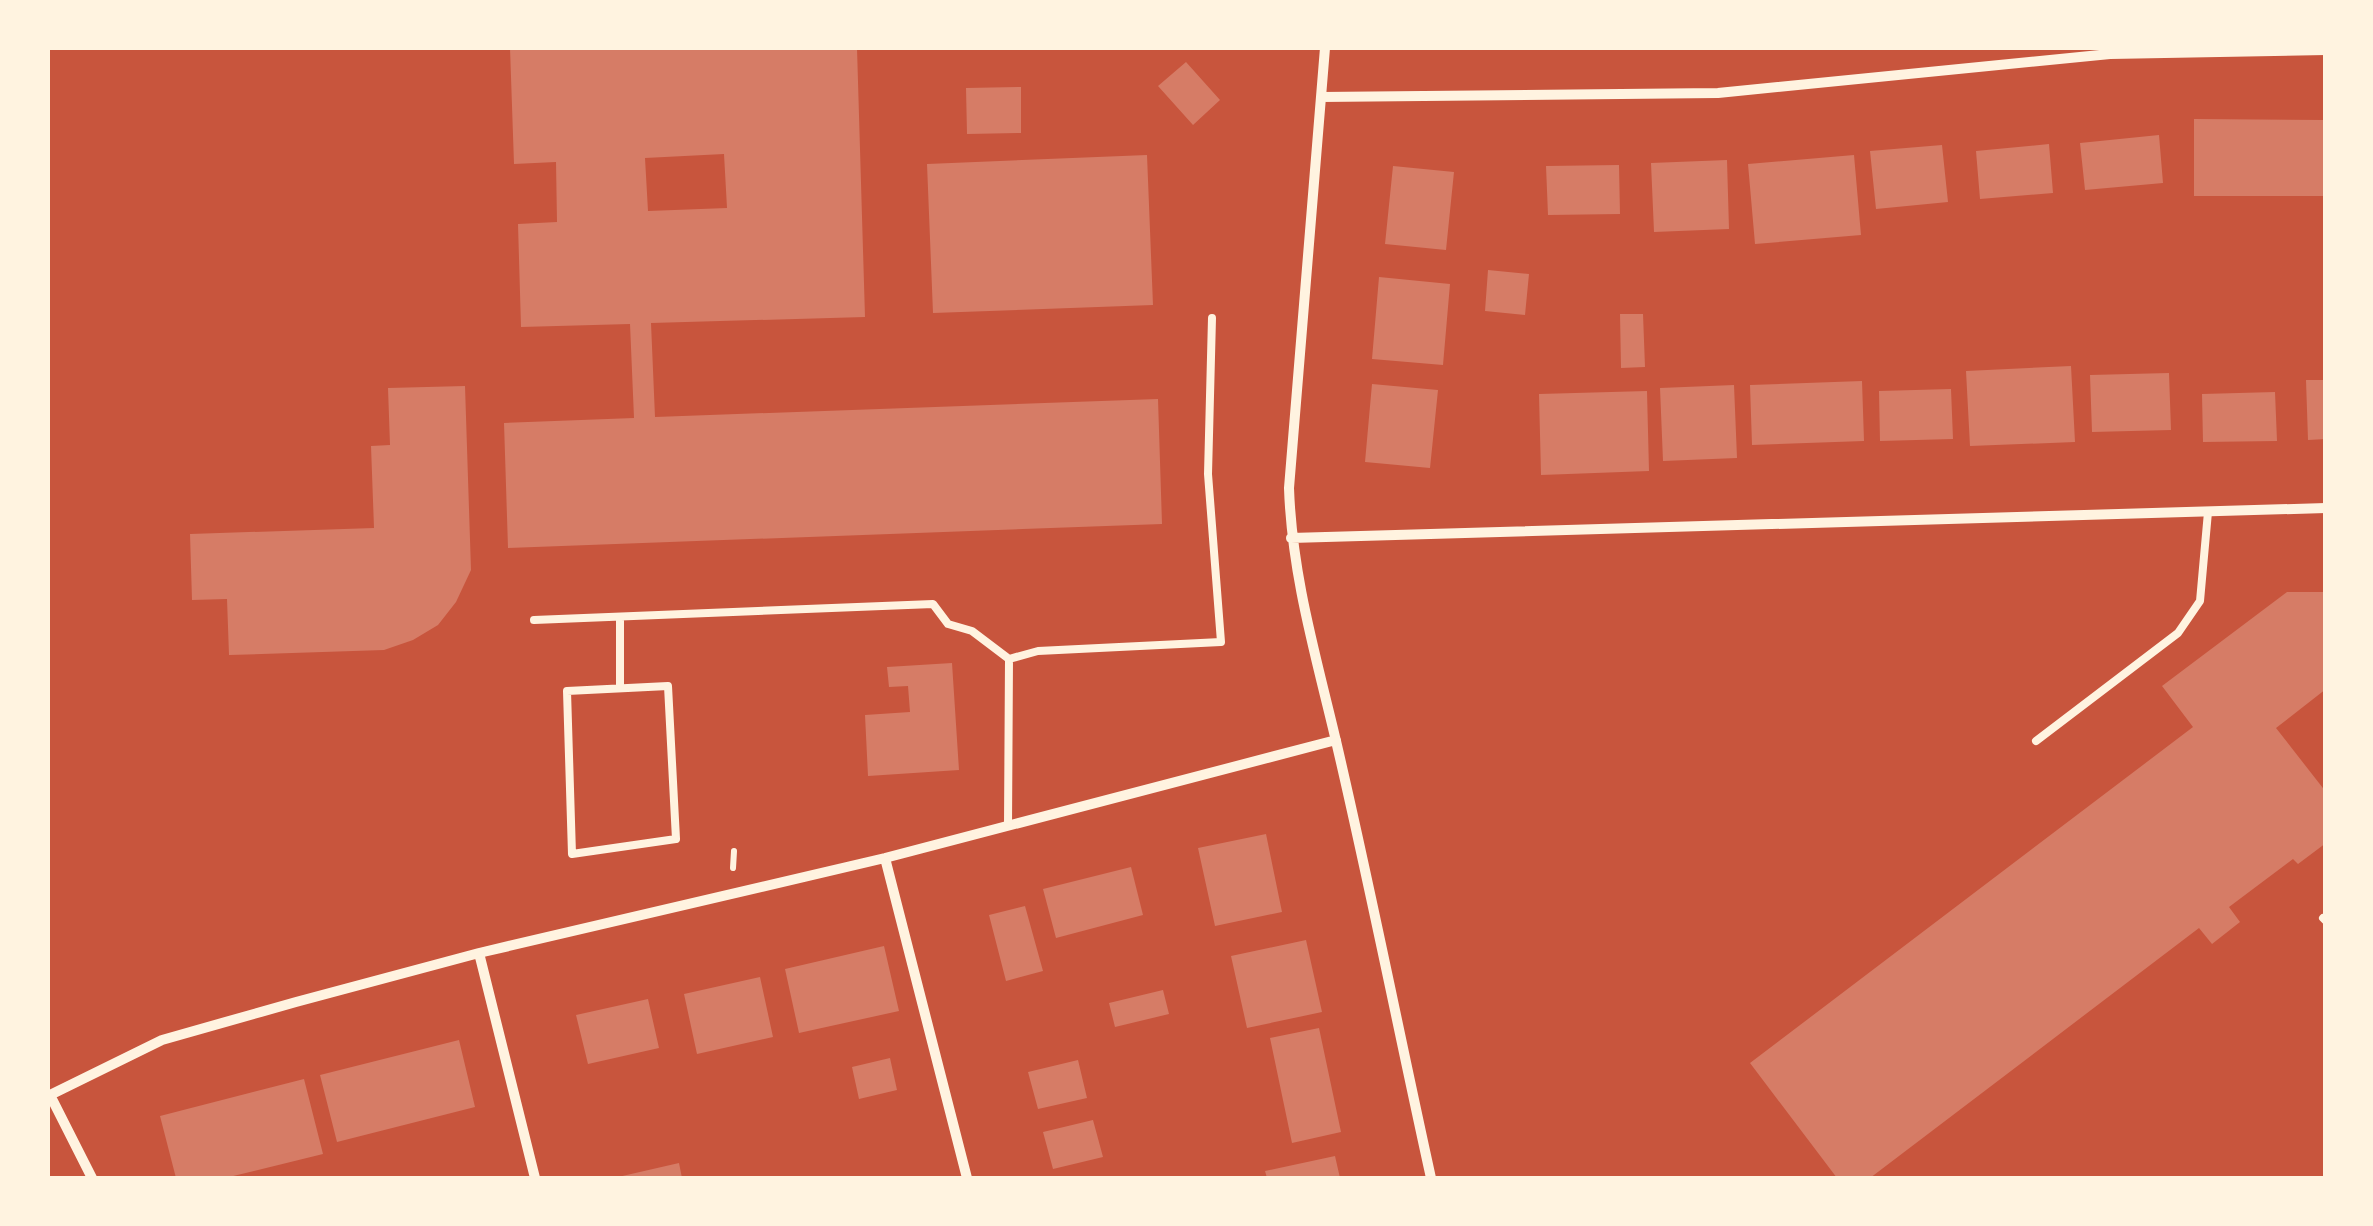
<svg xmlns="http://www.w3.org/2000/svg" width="2373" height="1226" viewBox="0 0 2373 1226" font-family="Figtree,sans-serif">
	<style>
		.building { fill: #d67c66; fill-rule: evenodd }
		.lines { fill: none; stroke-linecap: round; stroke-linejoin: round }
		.path { stroke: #fff3e0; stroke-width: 6 }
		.service { stroke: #fff3e0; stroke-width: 8 }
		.minor { stroke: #fff3e0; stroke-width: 10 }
	</style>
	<rect width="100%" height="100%" fill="#c8553d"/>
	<path class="building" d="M510 48H857L865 317 651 323 655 417 1158 399 1162 524 508 548 504 423 634 418 630 324 521 327 518 224 557 222 556 162 514 164ZM724 154 727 208 648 211 645 158Z
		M1186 62 1220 100 1193 125 1158 86Z
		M1021 87V133L967 134 966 88Z
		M2194 119 2326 120V196H2194Z
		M2159 135 2163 183 2085 190 2080 143Z
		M2049 144 2053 193 1980 199 1976 151Z
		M1942 145 1948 202 1876 209 1870 151Z
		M1147 155 1153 305 933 313 927 164Z
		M1854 155 1861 235 1755 244 1748 164Z
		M1727 160 1729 229 1654 232 1651 163Z
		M1619 165 1620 214 1548 215 1546 166Z
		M1393 166 1454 172 1446 250 1385 244Z
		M1488 270 1529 274 1525 315 1485 311Z
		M1379 277 1450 284 1443 365 1372 359Z
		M1620 314H1643L1645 367 1621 368Z
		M2071 366 2075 442 1970 446 1966 371Z
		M2169 373 2171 430 2092 432 2090 375Z
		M2306 380H2326V439L2308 440Z
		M1862 381 1864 441 1752 445 1750 385Z
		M1372 384 1438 390 1430 468 1365 462Z
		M1734 385 1737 458 1663 461 1660 388Z
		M465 386 471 570 456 602 438 625 413 640 384 650 229 655 227 599 192 600 190 534 374 528 371 446 390 445 388 388Z
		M1951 389 1953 439 1880 441 1879 391Z
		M1647 391 1649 471 1541 475 1539 394Z
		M2275 392 2277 441 2203 442 2202 394Z
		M2287 592H2326V689L2276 728 2326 792V843L2298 864 2293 859 2229 907 2240 922 2212 944 2199 928 1870 1178H1837L1750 1063 2193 727 2162 686Z
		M952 663 959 770 868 776 865 715 910 712 908 686 889 687 887 667Z
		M1266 834 1282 912 1215 926 1198 848Z
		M1131 867 1143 915 1056 938 1043 889Z
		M1025 906 1043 971 1006 981 989 915Z
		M1306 940 1322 1012 1247 1028 1231 956Z
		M884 946 899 1011 799 1033 785 969Z
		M760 977 773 1037 697 1054 684 994Z
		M1163 990 1169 1014 1115 1027 1109 1003Z
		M648 999 659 1048 588 1064 576 1015Z
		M1319 1028 1341 1132 1292 1143 1270 1038Z
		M459 1040 475 1107 337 1142 320 1075Z
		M890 1058 897 1090 859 1099 852 1067Z
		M1078 1060 1087 1098 1038 1109 1028 1072Z
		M304 1079 323 1154 225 1178H176L160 1116Z
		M1093 1120 1103 1157 1053 1169 1043 1132Z
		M1335 1156 1340 1178H1267L1265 1171Z
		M679 1163 682 1178H619L618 1177Z"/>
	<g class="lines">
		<path class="path" d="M733 868 734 851"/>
		<path class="service" d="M534 620 933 604 948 624 972 631 1009 659
			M668 686 676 839 572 854 567 691Z
			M620 688V617
			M2036 741 2178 633 2200 601 2208 512
			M1008 826 1009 659 1038 651 1221 642 1208 474 1212 318
			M2323 918 2326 921"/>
		<path class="minor" d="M1325 48 1289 488C1292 576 1316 656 1336 741 1370 886 1399 1033 1431 1178
			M1321 97 1718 93 2110 54 2326 50
			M1291 538 2326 508
			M885 858 967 1178
			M479 953 535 1178
			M50 1095 92 1178
			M48 1096 162 1040 296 1002 479 953 885 858 1336 740"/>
	</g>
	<rect width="2373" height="1226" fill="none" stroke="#fff3e0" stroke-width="100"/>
</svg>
